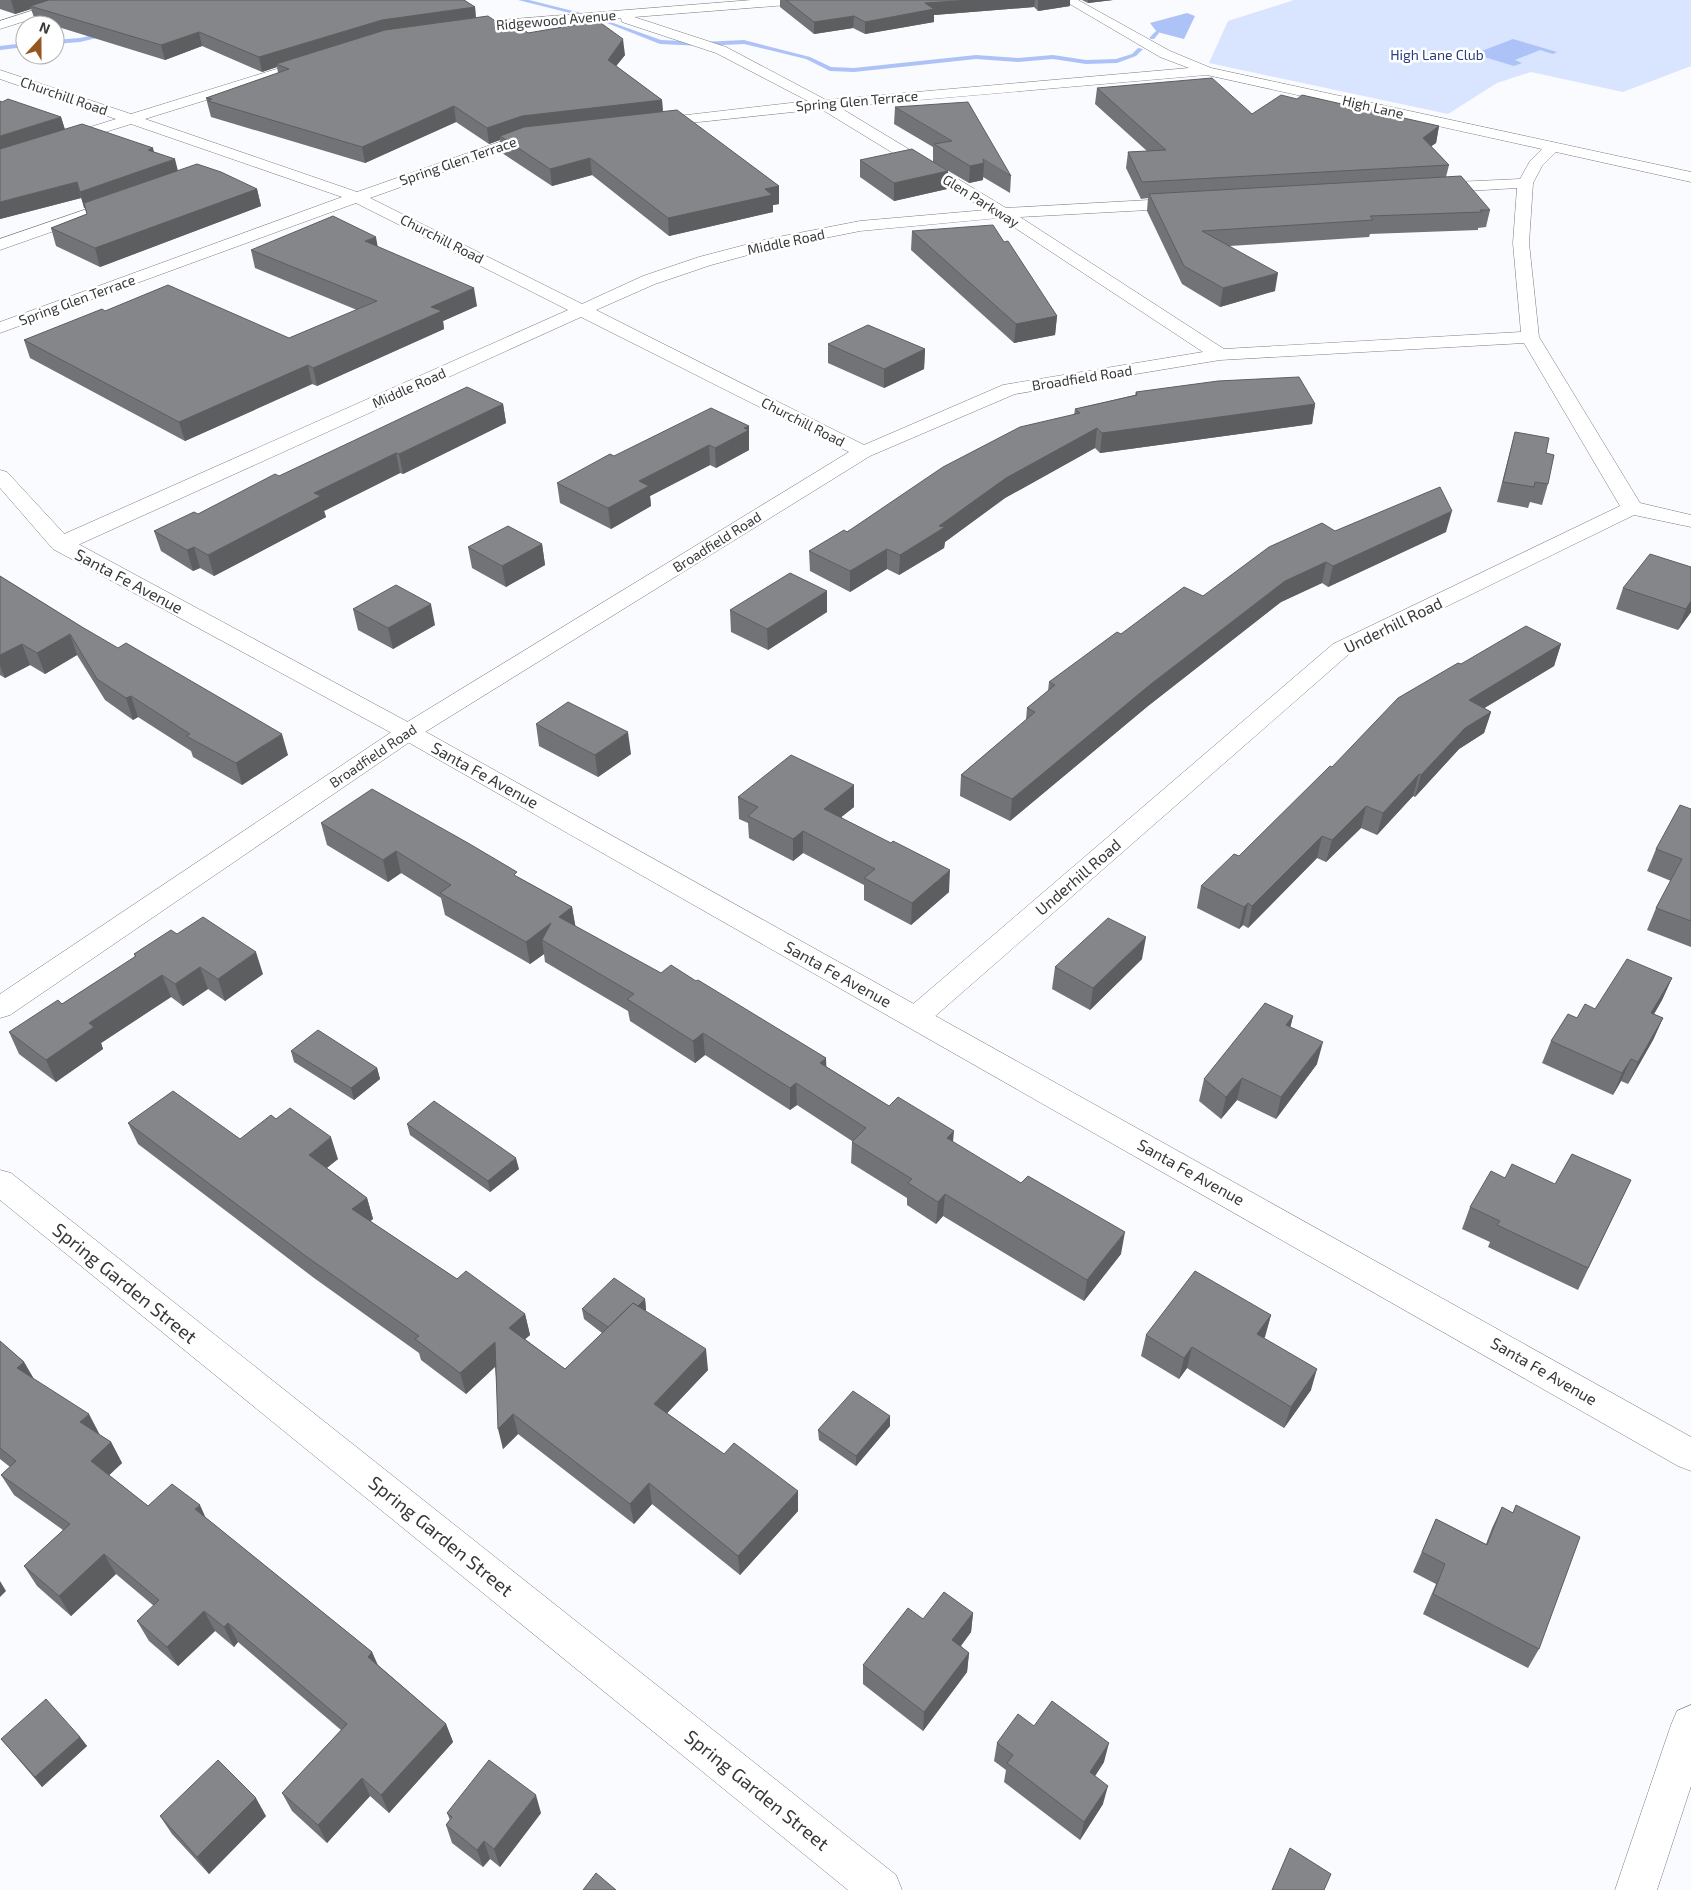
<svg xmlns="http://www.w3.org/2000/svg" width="1691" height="1890" viewBox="0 0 1691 1890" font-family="'Exo 2',sans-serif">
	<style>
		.green { fill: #d9e4ff }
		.water { fill: #adc2f6 }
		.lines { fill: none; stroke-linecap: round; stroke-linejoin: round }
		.stream { fill: #adc2f6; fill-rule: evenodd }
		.minor-casing { stroke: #7b7c7f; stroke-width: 1 }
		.major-casing { stroke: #7b7c7f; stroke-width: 1 }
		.minor { fill: #fff; fill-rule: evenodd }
		.major { fill: #fff; fill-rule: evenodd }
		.wall { fill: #727376 }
		.shaded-wall { fill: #5c5e60 }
		.building { fill: #848689; stroke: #5c5e60 }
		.labels { text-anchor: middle; stroke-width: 5; stroke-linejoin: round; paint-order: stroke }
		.far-street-label { font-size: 14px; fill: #373839; stroke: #fff }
		.far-park-label { font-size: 14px; fill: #293f7c; stroke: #fff }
		.street-label { font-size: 16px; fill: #373839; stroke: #fff }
		.near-street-label { font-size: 19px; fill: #373839; stroke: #fff }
	</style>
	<rect width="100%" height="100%" fill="#fafbff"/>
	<path class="green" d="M1294 0H1691V66L1623 92 1531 72 1497 83 1448 114 1209 63 1228 21Z"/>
	<path class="water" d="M1187 13 1195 16 1184 39 1157 32 1150 23Z
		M1513 39 1557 52 1553 54 1540 50 1515 60 1522 63 1514 66 1474 54Z"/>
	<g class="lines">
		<path class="stream" d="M518 0H529L589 15 586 17Z
			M602 19 661 40 702 42 744 40 810 57 831 67 854 68 976 55 1018 58 1053 55 1086 60 1116 59 1132 54 1138 48 1143 49 1136 56 1117 63 1086 64 1053 59 1018 62 976 59 854 72 830 71 806 59 744 44 702 46 660 44 602 21Z
			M1157 30 1159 33 1154 39H1150V37Z
			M107 32 109 35 80 42 55 44V40L80 38Z
			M25 43V47L0 50V46Z"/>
		<g class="minor-casing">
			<path id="minor" d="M65 0H84L82 3 0 29V21Z
				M752 0H806L800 4 634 17 726 47 826 100 1189 68 1160 57 1063 0H1078L1170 51 1211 68 1691 172V182L1556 152 1542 166 1533 183 1529 243 1539 337 1640 503 1691 515V527L1634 515 1349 654 925 1025 915 1028 905 1025 901 1018 905 1011 1333 644 1620 506 1524 343 1220 360 1015 394 870 456 417 737 10 1015 0 1018V994L399 727 849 452 581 317 69 549 61 550 53 549 50 544 53 539 568 310 356 203 0 333V322L342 197 131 124 0 165V155L116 119 0 79V70L131 114 299 62H309L311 65 309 68 145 119 357 192 519 135 538 132 543 133 545 136 543 139 527 142 370 198 582 304 643 276 699 257 768 239 860 221 986 210 821 109 652 127 647 126 645 123 647 120 652 119 808 101 716 53 622 22 621 18 501 28 463 34 456 30 463 26 501 20ZM1207 75 1542 149 1530 161 1520 179 1433 183 1427 185 1425 188 1427 191 1433 193 1517 188 1513 243 1521 332 1224 349 1020 217 1185 208 1191 206 1193 203 1191 200 1185 198 1006 208 839 107ZM1000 218 1203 352 1003 385 864 445 596 310 655 284 711 265 770 249 860 231Z
				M119 198 125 200 127 203 125 206 0 250V239Z
				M0 1170 11 1173 896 1875 902 1890H848L0 1200Z"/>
		</g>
		<g class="major-casing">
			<path id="major" d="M0 470 7 472 69 539 417 727 1691 1437V1471L1678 1466 399 737 53 549 0 488Z
				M1691 1705V1786L1657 1890H1615L1671 1725 1677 1711Z"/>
		</g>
		<use href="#minor" class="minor"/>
		<use href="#major" class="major"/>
	</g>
	<path class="wall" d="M0 0H464L475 7 476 18 504 27 625 55 616 66 662 100 663 112 779 186V204L773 205V212L669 236 592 175 552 186 502 153 500 140 489 144 456 122 365 163 211 117 206 98 278 73 277 67 262 72 202 46 165 60 55 26V25H51L35 20 31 9 15 14 0 9Z
		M780 0H1070V6L1038 11 1034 7 934 15V22L865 34 853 28 814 34 780 7Z
		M1082 0H1113L1088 3Z
		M1097 88 1252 114 1297 99 1439 126 1436 143 1431 146 1449 165 1446 177 1490 210 1486 227 1478 228V230L1370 234 1369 237 1230 246 1275 291 1220 307 1182 284 1147 211 1148 198 1141 199 1126 168 1128 152 1147 151 1095 104Z
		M895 107 1011 176 1010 193 983 177V180L969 183 933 162V147L894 124Z
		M61 117 65 130 154 152 178 171 257 189 261 206 100 267 56 246 51 228 87 214 81 198 0 219Z
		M860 160 948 171 947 189 894 201 860 177Z
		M912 231 1004 242 1057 316 1055 335 1014 343 911 250Z
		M378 247 477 306 443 321 444 329 317 386 312 384 185 441 30 358 24 340 105 311 289 338 357 310 255 268 251 250Z
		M828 344 925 349 924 369 884 388 828 363Z
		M1136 392 1315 404 1312 424 1100 453 1095 448 1005 498 945 542 944 548 899 575 887 569 850 592 810 571 809 551 1074 415 1075 409 1135 395Z
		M503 404 506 423 403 474 400 473 324 511 326 517 214 576 200 568 193 571 161 551 154 531 198 514 279 476Z
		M749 426V450L716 468 710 465 650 496 651 506 611 529 560 503 557 483 614 456Z
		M1515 432 1546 453 1548 484 1542 505 1530 502 1528 508 1497 502Z
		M1335 531 1446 532 1328 587 1322 583 1281 602 1148 706 1010 821 960 796 961 775 1026 720 1027 708 1048 691 1049 682 1121 634 1203 596Z
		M542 544 545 565 506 587 472 568 468 547Z
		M1691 567V612L1678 630 1616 609 1623 588Z
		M0 576 288 755 242 785 193 757 191 751 138 717 133 720 105 700 77 655 45 674 30 665 5 678 0 675Z
		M827 591V612L768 650 731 632 730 610Z
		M353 609 435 625 393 649 358 630Z
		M1561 644 1554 666 1484 708 1491 712 1484 733 1459 749 1415 797 1413 796 1377 835 1361 828 1326 862 1317 858 1248 928 1243 925 1239 929 1197 908 1201 886 1239 856 1332 767 1461 664Z
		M536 724 631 754 598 777 539 746Z
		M854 785V807L841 817 949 892 911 925 864 900V885L803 853 793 861 749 838 748 823 739 819 738 797Z
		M1691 809V947L1647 930 1656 908 1671 881 1647 871 1656 849Z
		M321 823 518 877 572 907 575 926 827 1067 889 1106 953 1142 1121 1254 1084 1301 943 1216 936 1224 907 1205V1198L851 1163 852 1142V1141L797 1105 790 1110 705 1055 695 1063 630 1021 628 1011 545 962 544 954 530 964 445 915 441 898 401 873 388 882 327 845Z
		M177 934 263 974 225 1001 208 989 183 1006 171 997 101 1043 103 1049 56 1082 19 1054 9 1032 62 1004 135 957 134 954Z
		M1142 959 1090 1010 1052 989 1055 967Z
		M1672 978 1662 1000 1654 1014 1663 1018 1653 1040 1628 1084 1621 1081 1613 1095 1542 1063 1551 1041 1577 1018 1595 1009Z
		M1293 1016 1290 1027 1317 1064 1276 1119 1237 1100 1221 1119 1199 1101 1204 1079Z
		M291 1051 377 1068 380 1079 354 1100 294 1062Z
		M128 1123 240 1139 338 1159 327 1168 367 1198 373 1219 370 1221 457 1279 525 1314 530 1335 525 1339 565 1369 602 1333 584 1319 582 1309 645 1299 646 1310 645 1311 708 1370 667 1413 724 1454 798 1491V1511L740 1575 652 1504 634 1524 518 1434 503 1449 495 1367 466 1394 421 1360 419 1353 314 1278 138 1144Z
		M407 1124 519 1169 490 1192 410 1135Z
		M1505 1178 1555 1184 1631 1180 1578 1290 1488 1247 1490 1242 1462 1229 1470 1207Z
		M1271 1315 1264 1338 1311 1390 1284 1428 1187 1368 1179 1379 1141 1356 1146 1335Z
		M0 1341 24 1362 34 1379 100 1435 111 1442 122 1463 109 1475 148 1506 206 1518 372 1652 378 1665 446 1724 453 1742 389 1813 370 1796 327 1843 292 1811 282 1793 341 1730 238 1642 234 1647 215 1631 178 1666 149 1641 137 1621 154 1606 116 1574 71 1616 37 1586 24 1566 63 1530 14 1495 1 1475 10 1467 0 1459Z
		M890 1416V1426L856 1466 819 1440 818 1430Z
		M1516 1505 1539 1649 1528 1668 1423 1614 1436 1584 1413 1572 1436 1519 1486 1544 1492 1528 1502 1507 1513 1513Z
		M973 1613 971 1632 961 1646 969 1653 967 1672 923 1731 863 1684V1665L923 1619Z
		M1034 1726 1104 1762 1095 1776 1103 1804 1080 1840 1004 1782 1006 1770 994 1761 997 1743Z
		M80 1737 87 1746 42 1787 1 1739Z
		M447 1813H541L500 1867 490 1859 483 1867 452 1843 446 1825 450 1820Z
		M160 1816H266L209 1874 172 1834Z"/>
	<path class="shaded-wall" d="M11 0H59L30 6 31 9 15 14Z
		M972 0H1035L1034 7 934 15V22L865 34V22L925 3Z
		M1038 0H1070V6L1038 11Z
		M1088 0H1113L1088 3Z
		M475 7 476 21 276 64 277 67 262 72 259 57 382 20Z
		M854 16 853 28 814 34V22Z
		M199 32 202 46 165 60 161 45Z
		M623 39 625 55 609 75 608 60Z
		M662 100 663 116 500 136V140L489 144 487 128 522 116Z
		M454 106 456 122 365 163 362 147Z
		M61 117 66 133 0 153V136Z
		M1439 126 1436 143 1419 155 1423 138Z
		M153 148 157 164 148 150Z
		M590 158 592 175 552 186 550 169Z
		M175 159 179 175 84 208 80 192Z
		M984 163 983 180 969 183 970 166Z
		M948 171 947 189 894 201V183Z
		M77 182 81 198 0 219V202Z
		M779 186V204L773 205V212L669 236 668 218 765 189Z
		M257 189 261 206 100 267 95 248Z
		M376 237 379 254 365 241Z
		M1278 273 1275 291 1220 307 1223 288Z
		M474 288 477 306 443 321 444 329 317 386 313 368 431 307Z
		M1057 316 1055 335 1014 343 1016 324Z
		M925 349 924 369 884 388V369Z
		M308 365 312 384 185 441 179 422Z
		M503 404 506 423 403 474 399 454Z
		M1315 404 1312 424 1100 453 1102 433Z
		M749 426V450L716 468 715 448Z
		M1097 428 1095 448 1005 498 945 542 944 548 899 575 900 555 939 526 1006 478Z
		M709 445 710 465 650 496 651 506 611 529 608 508 639 481Z
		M396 453 400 473 324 511 326 517 214 576 208 555 314 493Z
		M1452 511 1446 532 1328 587 1333 566Z
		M542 544 545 565 506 587 502 566Z
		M194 547 200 568 193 571 187 550Z
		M887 549V569L850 592V571Z
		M1326 562 1322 583 1281 602 1148 706 1010 821 1012 799 1151 684 1285 581Z
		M827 591V612L768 650 767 629Z
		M1691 601V612L1678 630 1686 609Z
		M431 604 435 625 393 649 388 628Z
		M70 634 77 655 45 674 37 653Z
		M22 644 30 665 5 678 0 666V655Z
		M1561 644 1554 666 1463 721 1469 700Z
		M131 696 138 717 133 720 126 698Z
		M1491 712 1484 733 1459 749 1415 797 1421 775 1465 728Z
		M628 732 631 754 598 777 595 755Z
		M282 734 288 755 242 785 236 763Z
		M1419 774 1413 796 1377 835 1383 813Z
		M854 785V807L824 831V809Z
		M1366 806 1361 828 1326 862 1332 840Z
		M803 831V853L793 861V839Z
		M1322 836 1317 858 1248 928 1252 906Z
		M396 851 401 873 388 882 383 860Z
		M950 870 949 892 911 925 912 903Z
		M1248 903 1243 925 1239 929 1244 907Z
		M572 907 576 929 559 917Z
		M551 923 542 940 544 954 530 964 526 942Z
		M1146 937 1142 959 1090 1010 1093 988Z
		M256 952 263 974 225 1001 218 979Z
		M200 967 208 989 183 1006 175 984Z
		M162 975 171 997 101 1043 103 1049 56 1082 46 1060 89 1023Z
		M1672 978 1662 1000 1642 1035 1651 1013Z
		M1293 1016 1288 1038 1286 1025Z
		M1663 1018 1653 1040 1628 1084 1638 1062Z
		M703 1033 705 1055 695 1063 693 1041Z
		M1323 1042 1317 1064 1276 1119 1281 1097Z
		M826 1058 827 1080 820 1063Z
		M1631 1059 1621 1081 1613 1095 1622 1073Z
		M377 1068 380 1079 354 1100 351 1088Z
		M1242 1078 1237 1100 1221 1119 1226 1097Z
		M796 1083 797 1105 790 1110V1088Z
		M954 1131 952 1153 947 1138Z
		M331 1137 338 1159 316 1176 309 1155Z
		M516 1158 519 1169 490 1192 488 1181Z
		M945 1194 943 1216 936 1224 938 1202Z
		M367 1198 373 1219 359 1231 352 1209Z
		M1125 1232 1121 1254 1084 1301 1087 1280Z
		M645 1299 646 1310 615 1341 613 1331Z
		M525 1314 530 1335 514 1349 509 1328Z
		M1271 1315 1265 1337 1251 1355 1257 1334Z
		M495 1342 499 1363 466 1394 460 1373Z
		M1192 1347 1187 1368 1179 1379 1184 1358Z
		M706 1349 708 1370 657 1424 654 1404Z
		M24 1362 36 1383 17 1368Z
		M1317 1369 1311 1390 1284 1428 1291 1407Z
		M89 1414 100 1435 80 1422Z
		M513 1414 518 1434 503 1449 498 1429Z
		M890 1416V1426L856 1466V1456Z
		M111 1442 122 1463 102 1482 91 1461Z
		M649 1483 652 1504 634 1524 630 1504Z
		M798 1491V1511L740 1575 738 1556Z
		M200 1505 209 1525 195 1509Z
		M104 1554 116 1574 71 1616 59 1596Z
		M0 1581 6 1591 0 1597Z
		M204 1611 215 1631 178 1666 167 1647Z
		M973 1613 971 1632 950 1660 952 1640Z
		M228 1623 238 1642 234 1647 224 1627Z
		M372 1652 380 1672 368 1657Z
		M969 1653 967 1672 923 1731 924 1712Z
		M446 1724 453 1742 389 1813 381 1795Z
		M80 1737 87 1746 42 1787 35 1777Z
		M1109 1743 1104 1762 1086 1790 1090 1772Z
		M362 1778 370 1796 327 1843 318 1825Z
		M1108 1786 1103 1804 1080 1840 1084 1822Z
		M536 1795 541 1813 500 1867 494 1849Z
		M256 1798 266 1816 209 1874 197 1857Z
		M484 1841 490 1859 483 1867 477 1850Z"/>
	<path class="building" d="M49 0H464L475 7 382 20 259 57 199 32 161 45 30 6Z
		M786 0H972L925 3 934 9 865 22 854 16 814 22Z
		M488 16 504 27 518 25 528 33 598 21 623 39 608 60 662 100 522 116 487 128 454 106 362 147 208 101 212 99 206 98 289 69 276 64 385 30Z
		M1212 78 1252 114 1281 95 1297 99 1302 95 1439 126 1423 138 1449 165 1142 182 1128 152 1166 150 1097 88Z
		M8 99 61 117 0 136V101L2 102Z
		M968 102 1011 176 983 159 984 163 970 166 934 144 952 141 895 107Z
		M677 110 779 186 765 189 772 195 668 218 590 158 550 169 500 136 524 127Z
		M82 124 153 148 148 150 175 159 80 192 77 182 0 202V149Z
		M912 149 948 171 894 183 860 160Z
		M197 164 221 172 257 189 95 248 51 228 87 214 84 203Z
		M1461 176 1490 210H1480L1482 212 1370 216 1373 220 1202 231 1278 273 1223 288 1184 266 1149 194Z
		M333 216 376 237 365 241 474 288 431 307 442 311 313 368 308 365 179 422 24 340 102 309 105 311 168 285 289 338 377 301 251 250Z
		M993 225 1004 242 1008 241 1057 316 1016 324 912 231Z
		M868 325 925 349 884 369 828 344Z
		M1299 377 1315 404 1102 433 1097 428 1006 478 939 526 945 527 900 555 887 549 850 571 809 551 844 530 847 532 943 467 1020 427 1080 413 1075 409 1137 395 1136 392 1218 381Z
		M467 387 503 404 399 454 396 453 314 493 321 496 208 555 194 547 187 550 154 531 194 512 198 514 275 474 279 476Z
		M711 408 749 426 744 428 749 430 715 448 709 445 639 481 649 486 608 508 557 483 610 454 614 456Z
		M1515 432 1549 438 1546 453 1554 455 1548 484 1535 482 1534 487 1503 482Z
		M1440 487 1452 511 1333 566 1326 562 1285 581 1151 684 1012 799 961 775 1035 712 1027 708 1055 685 1049 682 1117 632 1121 634 1184 587 1203 596 1269 547 1322 523 1335 531Z
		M508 526 542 544 502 566 468 547Z
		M1650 554 1691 567V601L1686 609 1623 588Z
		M790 573 827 591 767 629 730 610Z
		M0 576 82 627 118 648 126 643 282 734 236 763 186 736 190 734 131 696 126 698 97 679 70 634 37 653 22 644 0 655Z
		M396 585 431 604 388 628 353 609Z
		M1526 626 1561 644 1469 700 1491 712 1465 728 1421 775 1419 774 1383 813 1366 806 1332 840 1322 836 1252 906 1248 903 1244 907 1201 886 1234 854 1239 856 1330 766 1332 767 1398 698 1458 663 1461 664Z
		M568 702 628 732 595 755 536 724Z
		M791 755 854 785 824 809 891 843 893 841 950 870 912 903 864 878 875 869 803 831 793 839 748 816 758 807 738 797Z
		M372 789 468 843 517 872 514 875 572 907 559 917 661 973 671 965 696 981 698 980 826 1058 820 1063 889 1106 898 1097 954 1131 947 1138 1021 1183 1028 1176 1125 1232 1087 1280 945 1194 938 1202 908 1183 912 1179 852 1142 866 1128 796 1083 790 1088 703 1033 693 1041 627 999 634 994 542 940 551 923 526 942 440 893 451 885 396 851 383 860 321 823Z
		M1680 805 1691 809V921L1656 908 1682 859 1656 849Z
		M203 917 256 952 218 979 200 967 175 984 162 975 89 1023 94 1027 46 1060 9 1032 58 1000 62 1004 136 956 134 954 171 930 177 934Z
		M1108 918 1146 937 1093 988 1055 967Z
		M1627 959 1672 978 1651 1013 1663 1018 1638 1062 1631 1059 1622 1073 1551 1041 1568 1014 1577 1018 1585 1004 1595 1009Z
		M1265 1003 1293 1016 1286 1025 1323 1042 1281 1097 1242 1078 1226 1097 1204 1079Z
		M318 1030 377 1068 351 1088 291 1051Z
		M173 1091 240 1139 271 1115 276 1119 290 1108 331 1137 309 1155 367 1198 352 1209 457 1279 466 1271 525 1314 509 1328 565 1369 633 1303 706 1349 654 1404 724 1454 734 1443 798 1491 738 1556 649 1483 630 1504 513 1414 498 1429 495 1342 460 1373 415 1339 419 1336 307 1257 128 1123Z
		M434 1101 516 1158 488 1181 407 1124Z
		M1572 1154 1631 1180 1588 1268 1497 1225 1500 1221 1470 1207 1491 1171 1505 1178 1512 1164 1555 1184Z
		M1195 1271 1271 1315 1257 1334 1317 1369 1291 1407 1192 1347 1184 1358 1146 1335Z
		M614 1278 645 1299 638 1306 633 1303 608 1327 582 1309Z
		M0 1341 24 1362 17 1368 89 1414 80 1422 111 1442 91 1461 148 1506 172 1484 200 1505 195 1509 372 1652 368 1657 446 1724 381 1795 362 1778 318 1825 282 1793 347 1724 228 1623 224 1627 204 1611 167 1647 137 1621 159 1600 104 1554 59 1596 24 1566 70 1524 1 1475 16 1461 0 1448Z
		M853 1391 890 1416 856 1456 818 1430Z
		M1516 1505 1580 1537 1539 1649 1433 1594 1445 1564 1422 1552 1436 1519 1487 1545 1502 1507 1513 1513Z
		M944 1592 973 1613 952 1640 969 1653 924 1712 863 1665 908 1608 923 1619Z
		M46 1699 80 1737 35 1777 1 1739Z
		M1052 1701 1109 1743 1090 1772 1108 1786 1084 1822 1007 1763 1013 1755 997 1743 1018 1714 1034 1726Z
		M218 1760 256 1798 197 1857 160 1816Z
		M489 1760 536 1795 494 1849 484 1841 477 1850 446 1825 452 1817 447 1813Z
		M1290 1848 1331 1874 1324 1890H1272Z
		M596 1873 616 1890H583Z"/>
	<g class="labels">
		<g class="far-street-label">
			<text transform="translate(556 20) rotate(-5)" y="5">Ridgewood Avenue</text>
			<text transform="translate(64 96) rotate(19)" y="5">Churchill Road</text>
			<text transform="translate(857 101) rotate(-5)" y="5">Spring Glen Terrace</text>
			<text transform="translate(1373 107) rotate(13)" y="5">High Lane</text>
			<text transform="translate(458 161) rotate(-19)" y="5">Spring Glen Terrace</text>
			<text transform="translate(981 201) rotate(32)" y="5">Glen Parkway</text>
			<text transform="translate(442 239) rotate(27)" y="5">Churchill Road</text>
			<text transform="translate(786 242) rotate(-12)" y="5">Middle Road</text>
			<text transform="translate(77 300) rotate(-20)" y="5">Spring Glen Terrace</text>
			<text transform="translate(1082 378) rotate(-9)" y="5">Broadfield Road</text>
			<text transform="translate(409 388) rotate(-24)" y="5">Middle Road</text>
			<text transform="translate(803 422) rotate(27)" y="5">Churchill Road</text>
			<text transform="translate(717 542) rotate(-32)" y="5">Broadfield Road</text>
			<text transform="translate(373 756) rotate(-34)" y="5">Broadfield Road</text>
		</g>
		<g class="far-park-label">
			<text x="1437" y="60">High Lane Club</text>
		</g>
		<g class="street-label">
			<text transform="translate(129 581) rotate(28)" y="6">Santa Fe Avenue</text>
			<text transform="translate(1393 625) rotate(-26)" y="6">Underhill Road</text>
			<text transform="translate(485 775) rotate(29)" y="6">Santa Fe Avenue</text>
			<text transform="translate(1078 877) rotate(-41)" y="6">Underhill Road</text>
			<text transform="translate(838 974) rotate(29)" y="6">Santa Fe Avenue</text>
			<text transform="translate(1191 1172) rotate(29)" y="6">Santa Fe Avenue</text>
			<text transform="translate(1544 1371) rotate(30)" y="6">Santa Fe Avenue</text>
		</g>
		<g class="near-street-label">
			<text transform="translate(125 1283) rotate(39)" y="7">Spring Garden Street</text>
			<text transform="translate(441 1536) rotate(39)" y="7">Spring Garden Street</text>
			<text transform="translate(757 1790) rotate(39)" y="7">Spring Garden Street</text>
		</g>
	</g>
	<g transform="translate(40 40) rotate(21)"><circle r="24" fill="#ffffff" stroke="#afafb0"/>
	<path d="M0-4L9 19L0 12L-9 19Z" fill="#96561f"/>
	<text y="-8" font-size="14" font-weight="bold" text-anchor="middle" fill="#373839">N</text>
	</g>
</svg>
